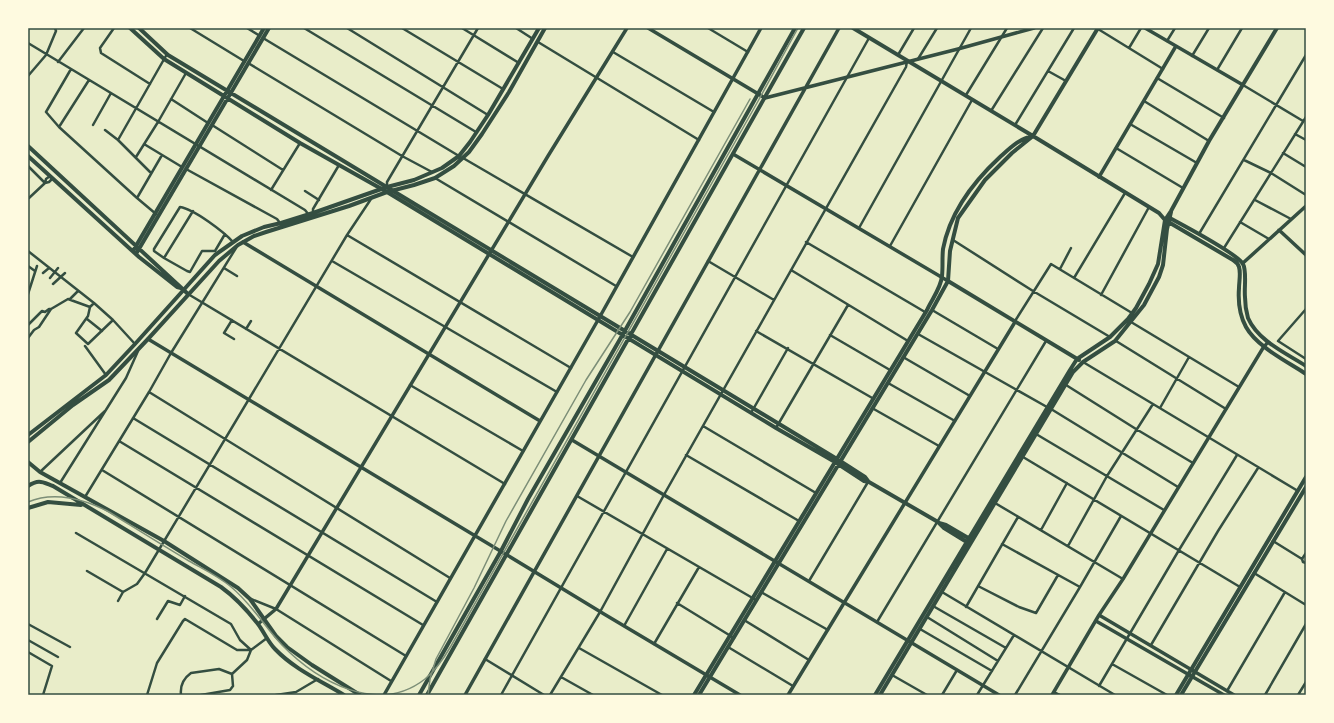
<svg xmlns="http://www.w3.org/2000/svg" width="1334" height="723" viewBox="0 0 1334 723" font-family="Inter,sans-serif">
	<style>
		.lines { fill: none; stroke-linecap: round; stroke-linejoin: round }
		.minor { stroke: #344e41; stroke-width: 2.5 }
		.tertiary { stroke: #344e41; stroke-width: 3.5 }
		.secondary { stroke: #344e41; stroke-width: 4 }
		.primary { stroke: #344e41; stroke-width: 4 }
		.rail { stroke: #7c8e77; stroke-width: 1.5 }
		.neatline { fill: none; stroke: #344e41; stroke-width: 1.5 }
	</style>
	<rect width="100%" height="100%" fill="#e9edc9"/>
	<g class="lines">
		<path class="minor" d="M114 28 100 48 101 53 150 84
			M190 28 244 61
			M247 28 260 36
			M304 28 476 132
			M347 28 488 115
			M402 28 503 89
			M462 28 519 63
			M516 28 533 39
			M708 28 748 52
			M1098 29 1163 69
			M263 38 459 156
			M1167 41 1175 28
			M538 42 699 140
			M28 43 305 210 309 215
			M1129 48 1141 28
			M613 52 714 112
			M898 55 914 28
			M1192 56 1209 28
			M918 59 937 28
			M58 62 84 28
			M248 63 402 156 432 172
			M71 69 46 112 59 127 137 198 156 214
			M1217 70 1242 28
			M1048 71 1066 81
			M28 76 46 55 56 31 55 28
			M1157 78 1224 118
			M1243 85 1303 121
			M966 95 1007 28
			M171 99 208 123
			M1144 101 1209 141
			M991 111 1043 28
			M1130 124 1197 163
			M93 125 111 93
			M212 125 283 170
			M1015 125 1074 28
			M59 127 89 80
			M105 130 118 140
			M1295 134 1306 140
			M144 144 182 167
			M1116 148 1183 188
			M1283 153 1306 167
			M136 157 158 122 186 73
			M463 158 633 257
			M1244 160 1271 173 1306 195
			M28 166 45 183
			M186 169 277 219 280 223
			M151 173 118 140 167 54
			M435 178 616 286
			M45 183 49 182 52 179
			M387 186V182L478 28
			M271 190 300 143
			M305 191 319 200
			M29 198 45 183 46 179 50 176
			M137 198 162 155
			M1255 200 1291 219
			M193 211 164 258 154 251V249L180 207C194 209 224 232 233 242
			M313 213V209L339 165
			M1240 222 1269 239
			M859 228 971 28
			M1199 234 1306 55
			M347 235 571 368
			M953 240 1033 291 1110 337
			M806 242 925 312
			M890 246 972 100
			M1224 248 1306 117
			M28 251 94 303 113 320 135 344
			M164 258 187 271 190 272 202 251H215L225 234
			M332 261 557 392
			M708 261 774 300
			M28 266 35 271
			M224 268 237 276
			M1060 269 1071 248
			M791 270 908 341
			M43 273 49 268
			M50 278 58 268
			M1074 278 1125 193
			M53 284 65 273
			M28 294 37 266
			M188 294 505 484
			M1101 295 1149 207
			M70 299 78 291
			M90 307 88 316 76 333 88 344 113 320
			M1306 309 1278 341 1306 359
			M932 310 998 349
			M87 319 102 331
			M232 320 224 333 234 339
			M1015 321 1051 264 1132 313
			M1131 322 1239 387
			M28 325 42 311 45 312 49 309H51L68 299 90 307 94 303
			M246 329 251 321
			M756 331 874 399
			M918 334 1047 407
			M830 335 890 370
			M28 338 34 330 39 327 51 309
			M1116 341 1226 409
			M85 346 106 375
			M903 357 970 396
			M1083 362 1298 491
			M888 383 955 421
			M410 385 523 451
			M1066 385 1136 429 1193 463
			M149 392 450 578
			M872 408 939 446
			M1160 408 1189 357
			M1051 409 1178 487
			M751 413 788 348
			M133 418 437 602
			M703 426 816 493
			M776 428 848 305
			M1036 434 1164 510
			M119 441 423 625
			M686 455 799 521
			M1023 457 1240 587
			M102 470 406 656
			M40 472 105 411
			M60 483 126 378 138 351
			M577 496 756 600
			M85 497 149 392 171 353 236 248
			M995 503 1123 579
			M1041 530 1067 483
			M76 533 231 624 240 640 251 650 267 638
			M1273 541 1302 559 1303 562 1306 563
			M1002 544 1080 587
			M1068 546 1107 476 1153 404
			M1302 559 1306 553
			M87 571 123 592
			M1254 573 1306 605
			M809 581 868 482
			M978 586 1019 607 1036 613 1058 575
			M761 592 828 630
			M942 592 1115 695
			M251 599 276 609 391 681
			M118 601 123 592 137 584 145 573 347 235 371 199
			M677 603 734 638
			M933 606 1006 648
			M966 607 1018 517
			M927 617 998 661
			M157 619 168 601 180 605 185 596
			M744 620 809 660
			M877 622 1046 341
			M28 624 70 647
			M624 626 667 549
			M920 629 992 671
			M28 640 58 657
			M654 644 699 567
			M1151 645 1218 531 1258 468
			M728 647 793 686
			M579 648 662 695
			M28 652 52 666 43 695
			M485 659 544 695
			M1112 664 1167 695
			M892 675 927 695
			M561 677 593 695
			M1099 686 1179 550 1237 455
			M1227 691 1285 592
			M1054 692 1060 695
			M147 695 157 663 183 621 185 619 237 650H251L247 660 232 674
			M181 695C180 686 184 678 191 673L219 669 232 674
			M201 695 230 690 233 686 232 674
			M276 695 296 692 318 679
			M501 695 869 38
			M550 695 600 612 665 493 906 67 907 61
			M942 695 957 670
			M977 695 1014 635
			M1015 695 1080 587 1121 516
			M1265 695 1306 624
			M1298 695 1306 682"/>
		<path class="tertiary" d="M648 28 765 98 958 49 1034 28
			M1145 28 1243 85
			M733 154 948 281
			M1099 177 1176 46
			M1279 230 1306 255
			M243 242 540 421
			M1243 263 1306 206
			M148 339 507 555 604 614 740 695
			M572 440 999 695
			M1099 615 1234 695
			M1096 621 1224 695
			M258 624 276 609 548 156 627 28
			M384 695 598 320 761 28
			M465 695 839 28
			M788 695 1015 322
			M1052 695 1099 615 1123 579 1263 348 1268 342"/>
		<path class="secondary" d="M130 28 164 59 300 143 387 192 776 428 835 462 864 481 869 482 938 522 944 528 970 544
			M139 28 168 55 837 459 865 477 868 481
			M853 28 1033 136 1159 213 1165 220 1233 260C1236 262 1238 263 1239 267 1241 273 1239 282 1239 288 1238 301 1240 316 1246 327 1257 347 1288 362 1306 374
			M28 146 188 294
			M28 156 139 257 177 287 181 288
			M1168 217C1181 224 1238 254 1243 264 1247 271 1244 288 1245 297 1245 304 1246 311 1248 318 1258 341 1286 353 1306 366
			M133 251 264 28
			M136 254 269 28
			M948 281 1079 360
			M939 523 946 525 970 539
			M419 695 501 551 528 499 623 334 795 28
			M427 695 804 28
			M694 695 927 310C932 299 941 288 942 276 943 267 942 258 943 249 950 212 973 182 1000 157 1010 148 1020 138 1033 136
			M699 695 932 310 948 281 950 251 958 218 985 180 1012 153 1033 136 1098 28
			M875 695 1070 370 1077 359 1110 337 1128 319 1136 308 1149 284 1158 264 1165 220 1171 211 1209 141 1277 28
			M880 695 1073 372 1083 362 1115 341 1144 305 1159 277 1163 265 1167 229 1171 212
			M1176 695 1306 477
			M1181 695 1306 487"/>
		<path class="primary" d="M28 435 106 375 135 344 215 255 242 236 264 227 281 223 313 213 387 187 414 180 442 168 459 156 470 142 488 115 539 28
			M28 442 73 405 109 380 148 339 219 261 238 245 254 236 266 232 349 206 387 192 414 185 435 178 454 166 469 152 482 134 509 92 545 28
			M28 462 40 472 164 541 238 588 250 599 276 636 287 647 312 665 360 695
			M28 486C39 479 42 482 53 486L221 587C235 597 247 610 258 624 264 632 268 642 275 649 294 669 321 681 344 695
			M28 508 48 502 81 505"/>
		<path class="rail" d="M28 502C54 491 85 499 109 512 135 528 162 545 189 561 203 569 218 576 230 586 251 603 264 626 282 645 317 681 378 716 425 679 436 670 444 658 451 646L757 103 798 28
			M428 695 430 679 436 659 474 588 506 521 586 380 630 312 750 99"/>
	</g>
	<rect width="1334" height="723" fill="none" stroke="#fefae0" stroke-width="58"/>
	<rect x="29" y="29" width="1276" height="665" class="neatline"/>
</svg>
